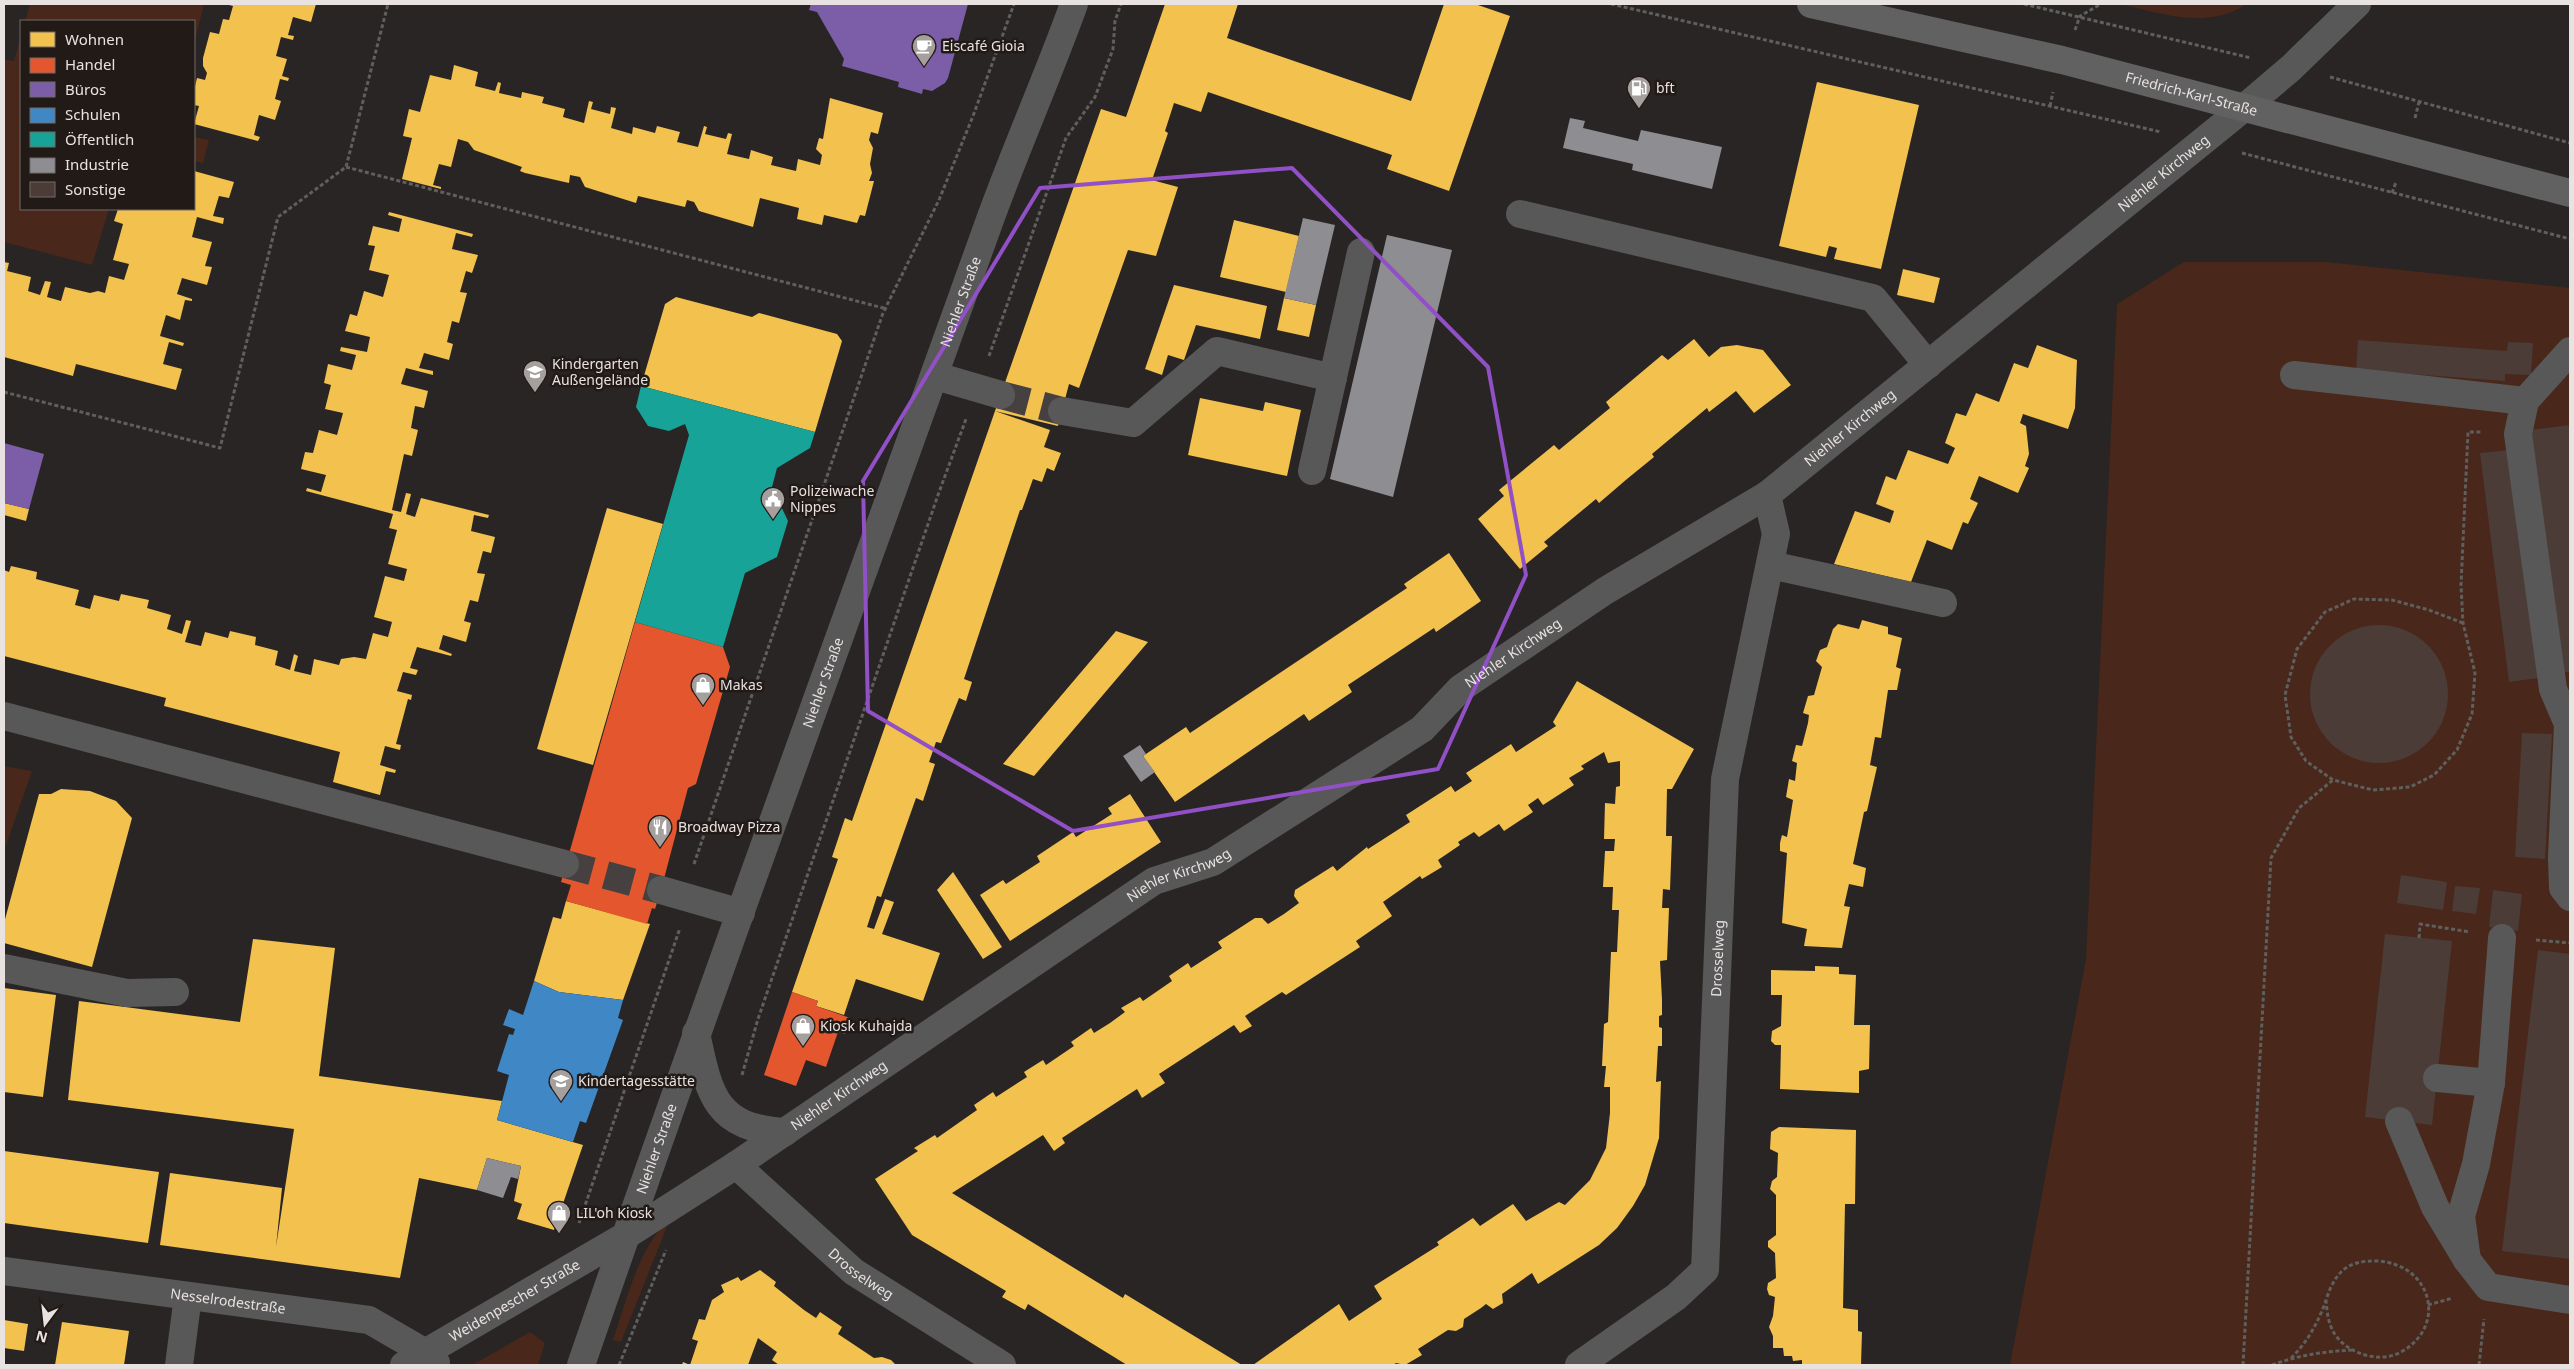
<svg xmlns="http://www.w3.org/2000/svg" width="2574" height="1369" viewBox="0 0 2574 1369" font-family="'Noto Sans',sans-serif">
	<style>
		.green { fill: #49271a }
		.homes { fill: #f2c14e }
		.shops { fill: #e4572e }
		.offices { fill: #7b5ea7 }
		.schools { fill: #3f88c5 }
		.public { fill: #17a398 }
		.industry { fill: #8d8d92 }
		.building { fill: #4b3c37 }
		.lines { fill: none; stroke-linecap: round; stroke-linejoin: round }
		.minor-tunnel { stroke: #464140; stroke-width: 28; stroke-dasharray: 28 14; stroke-linecap: butt }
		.path { stroke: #5f5f5e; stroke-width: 3; stroke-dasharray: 4 2.5; stroke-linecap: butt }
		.minor { stroke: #575857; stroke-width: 28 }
		.major { stroke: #606160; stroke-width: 28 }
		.marked { fill: none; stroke: #9150c6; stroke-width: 4; stroke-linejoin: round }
		.labels { text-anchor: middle; stroke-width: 5; stroke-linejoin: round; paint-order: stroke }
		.poi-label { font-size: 14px; fill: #e8e2e0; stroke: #221a17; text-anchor: start }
		.street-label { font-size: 14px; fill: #e8e2e0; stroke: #221a17 }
	</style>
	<rect width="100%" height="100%" fill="#292524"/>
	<path class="green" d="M30 4H204L194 44V21H25Z
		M2120 4H2247C2207 30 2163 14 2120 4Z
		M21 36V209H109L92 265 4 242V59L14 61Z
		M194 137 209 140 203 163 194 161Z
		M2184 262H2326L2570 288V1365H2010L2086 959 2117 304Z
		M4 766 32 771 4 851Z
		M670 1219 621 1342 613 1340C626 1302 639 1245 670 1219Z
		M530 1332 545 1343 538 1365 474 1364Z"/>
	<path class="homes" d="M225 4H316L311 22 293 17 288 35 294 36 293 40 281 37 276 56 287 59 282 76 289 78 288 81 280 79 275 99 281 101 275 120 259 115 254 135 260 137 258 141 194 124 199 106 194 105V91L197 78 205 80 207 73 203 66V58L210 32 219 34 223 19 229 20 233 6Z
		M1165 4H1238L1227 38 1411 101 1444 4H1475L1510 16 1449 191 1387 169 1392 155 1208 92 1201 112 1174 103 1165 131 1168 133 1152 180 1178 187 1156 256 1128 250 1079 388 1069 384 1058 426 995 411 1101 109 1126 117Z
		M454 65 478 72 475 86 495 91 498 82 501 83 499 93 521 98 522 92 544 97 542 103 565 109 563 117 584 123 589 101 593 102 591 109 610 114 611 107 616 108 611 128 632 134 633 127 655 133 657 126 680 132 677 142 698 147 704 126 707 127 705 134 726 139 728 133 732 134 727 154 749 159 751 150 773 157 771 165 796 171 798 159 820 165 822 155 816 149 819 138 823 139 830 98 883 113 878 134 871 132 869 140 873 148 870 164 872 173 869 181H874L865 216 860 215 857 223 824 215 822 225 797 219 799 208 760 198 753 227 699 211 694 202 687 200 685 207 638 196 636 203 585 187 580 177 570 175 569 183 525 173 520 171 522 167 474 150 468 142 458 139 451 167 439 164 433 185 441 187V189L402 179 412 138 403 136 409 109 420 112 430 75 451 80Z
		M1817 82 1919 105 1881 269 1834 259 1837 248 1829 246 1826 257 1779 246Z
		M194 171 234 182 229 198 219 196 213 216 224 218 223 224 197 217 192 237 212 242 205 266 212 267 207 285 182 278 177 294 192 299V301L185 300 180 320 166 315 160 336 184 343 183 346 169 342 163 364 182 369 176 390 76 364 73 376 4 357V262L9 263 7 271 31 277 28 291 40 295 45 281 51 282 47 297 61 301 65 287 90 293 98 291 105 293 109 276 124 280 129 264 113 260 123 224 114 221 118 209H194Z
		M389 212 473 234 472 237 456 233 452 249 478 255 472 273 466 271 460 292 467 293 459 323 452 321 447 342 453 344 449 360 424 353 419 368 433 371V375L406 368 401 384 428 391 424 408 415 406 411 428 418 430 412 456 404 454 392 510 401 512 406 493 411 494 406 514 415 517 421 498 489 515 488 518 474 515 471 531 495 537 491 553 483 551 477 573 485 574 478 602 470 600 464 621 471 623 466 642 443 635 439 649 452 654 451 656 417 647 410 668 418 670 416 675 403 672 397 691 412 695 411 700 408 699 396 744 401 745 400 750 385 746 380 765 396 770 395 773 386 771 380 795 333 782 340 752 164 706 166 698 4 656V570L9 572 11 566 37 572 36 579 79 590 75 605 90 609 94 595 119 601 121 594 149 600 147 608 171 615 167 629 182 634 186 620 191 621 185 642 201 646 205 632 228 638 230 631 256 637 255 645 278 651 275 665 290 670 294 654 298 656 294 671 311 675 314 659 339 665 341 659 354 657 366 659 373 633 388 637 392 622 374 617 385 576 404 581 407 569 388 564 397 530 389 528 393 514 306 491 307 488 321 492 326 475 301 469 305 452 313 453 319 430 337 435 343 413 325 409 331 385 324 383 328 364 352 370 356 355 340 351 341 347 367 352 370 337 345 331 350 314 357 316 364 291 383 297 389 275 369 270 375 246 368 245 373 226 399 232 402 219 388 215Z
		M1234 220 1299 236 1286 292 1220 277Z
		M1903 269 1940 278 1934 303 1897 295Z
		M1174 285 1267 306 1260 339 1196 325 1184 360 1168 355 1162 375 1145 369Z
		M676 297 752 317 759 313 837 334 842 341 815 432 641 386 665 304Z
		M1284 298 1316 305 1309 337 1277 330Z
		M1694 339 1709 357 1721 347 1737 345 1763 350 1791 385 1754 413 1736 391 1709 412 1707 408 1652 454 1654 457 1627 479 1599 503 1596 499 1544 542 1548 546 1520 569 1478 519 1504 496 1499 490 1554 445 1559 450 1610 408 1606 402 1662 355 1668 360Z
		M2037 345 2077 360 2075 408 2068 429 2023 414 2020 423 2026 426 2029 454 2025 466 2029 468 2018 493 1979 476 1970 499 1978 503 1968 524 1963 522 1952 550 1927 540 1911 582 1834 564 1855 511 1890 523 1894 511 1876 504 1886 476 1896 480 1908 450 1948 464 1955 448 1945 443 1956 413 1966 416 1976 393 1999 402 2014 363 2028 368Z
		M1200 398 1263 411 1265 402 1301 410 1287 476 1188 455Z
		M995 411 1050 430 1044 447 1061 453 1054 471 1047 468 1042 482 1033 479 1022 510H1020L964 679 972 682 966 701 959 698 941 743 936 742 929 762 935 764 923 801 916 798 881 897 877 896 867 927 874 929 885 899 894 902 882 934 940 953 923 1001 856 979 844 1015 816 1006 818 1001 792 992 838 859 832 857 845 818 852 821Z
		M4 503 29 509 26 521 4 515Z
		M607 508 663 524 593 765 537 749Z
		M1449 553 1481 601 1436 632 1434 628 1348 685 1352 692 1309 721 1304 714 1175 802 1143 756 1186 727 1190 733 1407 588 1404 584Z
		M1862 620 1888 627V634L1902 638 1896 667 1901 669 1897 690H1888L1881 738 1875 737 1870 765 1877 767 1867 811 1864 812 1853 864 1866 868 1863 887 1849 884 1844 906 1850 907 1842 948 1804 946 1807 929 1782 923 1787 853 1780 851V843L1782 835 1787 837 1793 800 1786 797 1789 779 1795 781 1797 763 1792 761 1796 745 1802 746 1808 723 1809 715 1803 713 1808 696 1814 695 1822 667 1816 661 1820 650 1827 647 1833 629 1838 624 1859 629Z
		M1116 631 1148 642 1034 776 1003 764Z
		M1577 681 1694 749 1672 789H1667L1666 836H1672L1670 890 1663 889 1662 908H1669L1667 960 1660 961 1662 1000V1015L1659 1016V1027L1662 1028V1046H1658L1656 1082 1661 1081 1659 1138 1645 1185 1633 1206 1617 1228 1599 1245 1538 1284 1532 1273 1502 1294 1503 1303 1493 1309 1486 1304 1481 1308 1464 1319 1463 1327 1456 1331 1448 1330 1418 1349 1422 1355 1405 1365 1396 1363 1393 1365H1253L1339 1304 1349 1321 1382 1299 1374 1286 1439 1245 1437 1242 1473 1218 1480 1226 1513 1204 1526 1221 1559 1202 1565 1205 1590 1180 1606 1148 1610 1113V1087H1604L1606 1066H1602L1604 1024 1608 1022 1611 952H1617L1619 910H1612L1613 887H1603L1605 851H1614L1615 839H1604L1605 803 1615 804 1616 787 1620 786V761L1608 763 1604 752 1581 766 1584 769 1569 778 1574 785 1543 805 1538 798 1528 805 1533 812 1504 831 1499 824 1479 837 1474 832 1458 842 1460 845 1438 860 1442 867 1422 879 1420 876 1383 902 1392 916 1356 941 1360 947 1286 995 1282 992 1245 1016 1252 1026 1240 1033 1234 1025 1159 1074 1165 1083 1154 1090 1142 1098 1137 1089 1062 1138 1065 1143 1054 1151 1043 1135 952 1193 1123 1298 1125 1294 1242 1365H1127L1028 1304 1025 1310 1002 1297 1006 1291 912 1235 875 1179 918 1151 914 1148 935 1135 937 1138 977 1110 974 1105 993 1092 996 1097 1027 1077 1024 1072 1043 1060 1046 1065 1074 1046 1071 1042 1091 1028 1094 1033 1110 1023 1125 1012 1121 1008 1140 997 1143 1001 1172 981 1169 976 1188 963 1191 968 1222 948 1218 942 1255 918H1262L1268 924 1284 914 1299 903 1294 896 1295 890 1333 866 1337 871 1367 847 1368 849 1410 822 1406 815 1451 786 1455 792 1472 781 1466 773 1511 744 1516 752 1556 726 1553 722Z
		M61 789 90 791 116 801 132 818 92 967 4 943V923L39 794H51Z
		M1130 794 1161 842 1010 941 980 895 1003 880 1006 884 1040 862 1037 856 1073 832 1076 837 1112 814 1108 808Z
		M953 872 1002 947 983 959 937 890Z
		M566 901 650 924 623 1000 559 992 534 981 553 917 561 919Z
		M253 939 335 948 319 1076 502 1101 497 1120 583 1145 554 1230 517 1219 522 1204 514 1201 521 1166 487 1158 477 1190 419 1178 400 1278 160 1245 170 1173 282 1188 276 1247 294 1129 68 1100 79 1001 240 1022Z
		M1815 966 1839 967V974L1856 975 1854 1025H1870L1869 1069 1859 1071V1093L1780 1089 1781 1045H1775L1771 1041 1772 1031 1781 1026 1782 995H1771V970L1815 971Z
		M4 988 56 995 43 1097 4 1092Z
		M1779 1127 1856 1130 1855 1204H1845L1843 1308 1858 1310V1331L1862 1332 1861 1365 1802 1364V1360L1793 1361 1792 1356H1784L1783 1348H1773V1336L1769 1327 1773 1316 1775 1297 1769 1295 1767 1289 1768 1283 1776 1278 1775 1253 1768 1247V1241L1776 1235V1195L1770 1189 1772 1181 1777 1177 1778 1153 1770 1149 1771 1132Z
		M4 1151 159 1172 148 1243 4 1223Z
		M760 1270 776 1282 774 1286 804 1310 816 1318 820 1312 842 1327 838 1334 874 1358 882 1357 891 1360 896 1365H779L772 1360 777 1352 758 1338 748 1365H682L683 1362 690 1365 698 1341 692 1339 699 1319 705 1320 712 1300 724 1292 721 1285 738 1277 741 1281Z
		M4 1320 28 1324 24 1351 4 1348Z
		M62 1322 129 1331 124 1365H55Z"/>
	<path class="shops" d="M635 622 723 647 730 667 696 784 688 788 661 890 655 909 652 908 647 924 566 901 571 885 561 882Z
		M792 992 818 1001 816 1006 850 1018 845 1034 838 1032 826 1067 806 1060 796 1086 764 1075Z"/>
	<path class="offices" d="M811 4H968L948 78 945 83 932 91 923 89 922 94 898 87 899 82 842 66 844 59 817 12 809 10Z
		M4 443 44 454 29 509 4 503Z"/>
	<path class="schools" d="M534 981 559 992 623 1000 618 1018 623 1020 586 1123 580 1121 573 1142 497 1120 509 1075 497 1071 509 1034 513 1035 515 1029 503 1025 509 1009 523 1015Z"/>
	<path class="public" d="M641 386 815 432 810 448 777 468 772 487 788 521 777 557 745 573 723 647 635 622 689 435 685 424 669 431 648 426 636 407Z"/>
	<path class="industry" d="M1570 118 1585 121 1583 128 1638 141 1641 130 1722 147 1712 189 1632 170 1633 164 1563 148Z
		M1303 218 1335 225 1316 305 1284 298Z
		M1387 235 1452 250 1393 497 1330 479Z
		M1140 745 1146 754 1143 756 1155 772 1141 782 1123 756Z
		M487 1158 521 1166 518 1179 511 1177 503 1198 477 1190Z"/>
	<path class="building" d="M2358 340 2507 351 2508 342 2533 343 2531 375 2505 374V381L2356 370Z
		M2570 425V672H2563L2531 430Z
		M2509 450 2538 678 2509 682 2480 453Z
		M2310 694a69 69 0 1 1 138 0a69 69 0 1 1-138 0Z
		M2522 733 2552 734 2545 859 2515 857Z
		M2401 875 2447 882 2443 910 2397 903Z
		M2455 886 2480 888 2476 914 2452 911Z
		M2493 890 2522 894 2518 931 2489 927Z
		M2385 934 2452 941 2432 1125 2365 1117Z
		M2538 950 2570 954V1259L2502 1251Z"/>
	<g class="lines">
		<path class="minor-tunnel" d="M1001 395 1062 411
			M565 864 661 890"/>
		<path class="path" d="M1611 4 2161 132
			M2024 4 2251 58
			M2075 30 2080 16 2101 4
			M2330 77 2570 143
			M2050 106 2053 92
			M2415 118 2419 102
			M2242 153 2570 239
			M346 167 887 309
			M2392 193 2396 182
			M989 356 1066 138 1095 97 1113 49 1115 21 1121 4
			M4 392 220 448 278 217 346 167 388 4
			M2463 623 2429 610 2392 600 2354 599 2325 612 2297 649 2285 695 2291 737 2306 761 2333 780 2373 790 2410 787 2434 775 2457 750 2472 714 2475 673 2463 623 2461 585 2468 432H2482
			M694 864 883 313 939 200 973 116 1014 4
			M2419 938 2420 924 2470 932
			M2536 940 2570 943
			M742 1075 758 1019 938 495 966 419
			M579 1223 680 928
			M2428 1305 2453 1298
			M2291 1358C2307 1343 2319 1321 2326 1300 2335 1273 2346 1260 2377 1261 2432 1264 2448 1326 2401 1352 2380 1364 2347 1354 2334 1333 2328 1323 2327 1311 2326 1300
			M619 1365 666 1250
			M2243 1365 2271 858 2299 808 2333 780
			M2272 1365C2299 1355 2326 1351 2355 1350
			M2479 1365 2484 1319"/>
		<g class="minor">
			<path d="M1520 214 1873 298 1928 365"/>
			<path d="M2294 375 2525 401"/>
			<path d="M936 376 1001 395"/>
			<path d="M1062 411 1133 423 1217 351 1333 378"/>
			<path d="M1312 471 1361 252"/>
			<path d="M1771 565 1943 603"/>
			<path d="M4 716 565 864"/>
			<path d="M2568 724 2553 689 2518 434 2525 401 2570 351"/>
			<path d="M2570 724H2568L2562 857 2563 888 2570 897"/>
			<path d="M661 890 741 913"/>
			<path d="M4 968 127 993 175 992"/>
			<path d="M696 1033C709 1093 714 1128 785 1132"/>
			<path d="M2437 1078 2491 1083"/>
			<path d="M2399 1121 2435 1207 2467 1260 2488 1287 2570 1300"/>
			<path id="s1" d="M736 1165 854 1272 1002 1365"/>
			<path d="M2467 1260 2461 1216 2476 1164 2491 1083 2502 938"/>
			<path id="s2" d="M4 1271 369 1320 426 1353 436 1363"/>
			<path d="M179 1365 188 1296"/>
			<path id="s3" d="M404 1365 625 1236 736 1165 1154 881 1213 862 1422 729 1461 688 1605 591 1767 495 2245 107 2291 68 2357 4"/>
			<path id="s4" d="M581 1365C712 985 851 607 987 228 1014 152 1047 79 1074 4"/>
			<path id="s5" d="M1579 1365 1676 1297 1705 1270 1725 779 1776 534 1767 495"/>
		</g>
		<path class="major" id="s6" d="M1811 4 2062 60 2570 193"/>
	</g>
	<path class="marked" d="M1292 168 1488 367 1526 575 1438 769 1073 831 868 711 863 481 1040 188Z"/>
	<defs>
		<g id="cafe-pin" transform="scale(1.25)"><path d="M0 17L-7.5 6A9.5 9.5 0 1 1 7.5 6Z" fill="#a5a09e" stroke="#221a17"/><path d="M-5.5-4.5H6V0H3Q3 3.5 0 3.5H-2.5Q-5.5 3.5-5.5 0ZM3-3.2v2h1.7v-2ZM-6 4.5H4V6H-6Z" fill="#fff"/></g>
		<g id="fuel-pin" transform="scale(1.25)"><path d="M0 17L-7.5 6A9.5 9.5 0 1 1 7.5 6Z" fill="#a5a09e" stroke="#221a17"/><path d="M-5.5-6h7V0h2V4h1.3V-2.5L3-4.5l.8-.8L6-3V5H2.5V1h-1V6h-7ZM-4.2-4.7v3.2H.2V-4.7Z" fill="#fff"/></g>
		<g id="school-pin" transform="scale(1.25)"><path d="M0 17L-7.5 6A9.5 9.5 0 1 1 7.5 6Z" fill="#a5a09e" stroke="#221a17"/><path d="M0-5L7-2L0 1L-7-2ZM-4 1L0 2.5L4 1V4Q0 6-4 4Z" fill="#fff"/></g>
		<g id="civic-pin" transform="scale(1.25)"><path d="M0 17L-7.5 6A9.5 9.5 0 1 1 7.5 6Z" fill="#a5a09e" stroke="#221a17"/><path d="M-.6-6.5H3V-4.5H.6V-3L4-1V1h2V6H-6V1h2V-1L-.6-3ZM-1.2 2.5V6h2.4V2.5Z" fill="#fff"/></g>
		<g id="shop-pin" transform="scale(1.25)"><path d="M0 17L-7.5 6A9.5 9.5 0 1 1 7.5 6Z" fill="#a5a09e" stroke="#221a17"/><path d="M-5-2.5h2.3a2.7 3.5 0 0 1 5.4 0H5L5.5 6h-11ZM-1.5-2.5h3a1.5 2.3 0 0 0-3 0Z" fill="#fff"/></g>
		<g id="restaurant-pin" transform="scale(1.25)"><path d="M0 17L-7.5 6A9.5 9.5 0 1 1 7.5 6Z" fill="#a5a09e" stroke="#221a17"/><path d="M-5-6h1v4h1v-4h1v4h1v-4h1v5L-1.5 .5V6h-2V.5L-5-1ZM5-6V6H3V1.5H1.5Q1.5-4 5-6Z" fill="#fff"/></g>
	</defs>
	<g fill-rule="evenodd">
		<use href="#cafe-pin" x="924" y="46"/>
		<use href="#fuel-pin" x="1639" y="88"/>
		<use href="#school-pin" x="535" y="372"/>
		<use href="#civic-pin" x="773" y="499"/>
		<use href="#shop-pin" x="703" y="685"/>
		<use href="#restaurant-pin" x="660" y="827"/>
		<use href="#shop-pin" x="803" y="1026"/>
		<use href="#school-pin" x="561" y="1081"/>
		<use href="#shop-pin" x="559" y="1213"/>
	</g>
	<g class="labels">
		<g class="poi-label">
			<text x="942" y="51">Eiscafé Gioia</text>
			<text x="1656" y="93">bft</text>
			<text x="552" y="369">Kindergarten<tspan x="552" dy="16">Außengelände</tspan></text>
			<text x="790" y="496">Polizeiwache<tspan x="790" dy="16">Nippes</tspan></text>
			<text x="720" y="690">Makas</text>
			<text x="678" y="832">Broadway Pizza</text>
			<text x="820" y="1031">Kiosk Kuhajda</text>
			<text x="578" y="1086">Kindertagesstätte</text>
			<text x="576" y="1218">LIL'oh Kiosk</text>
		</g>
		<g class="street-label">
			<text dy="5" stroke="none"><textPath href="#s6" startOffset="391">Friedrich-Karl-Straße</textPath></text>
			<text dy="5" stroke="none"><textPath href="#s3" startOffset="2132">Niehler Kirchweg</textPath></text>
			<text dy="5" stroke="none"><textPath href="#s4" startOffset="1129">Niehler Straße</textPath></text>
			<text dy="5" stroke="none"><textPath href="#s3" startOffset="1728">Niehler Kirchweg</textPath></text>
			<text dy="5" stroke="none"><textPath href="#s3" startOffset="1322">Niehler Kirchweg</textPath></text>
			<text dy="5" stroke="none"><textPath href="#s4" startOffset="724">Niehler Straße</textPath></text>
			<text dy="5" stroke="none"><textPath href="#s3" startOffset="918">Niehler Kirchweg</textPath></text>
			<text dy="5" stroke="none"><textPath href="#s5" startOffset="470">Drosselweg</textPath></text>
			<text dy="5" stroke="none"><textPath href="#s3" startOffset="512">Niehler Kirchweg</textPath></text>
			<text dy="5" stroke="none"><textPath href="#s4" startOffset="229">Niehler Straße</textPath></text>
			<text dy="5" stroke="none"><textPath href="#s1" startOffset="166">Drosselweg</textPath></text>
			<text dy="5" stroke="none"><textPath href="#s2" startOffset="226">Nesselrodestraße</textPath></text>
			<text dy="5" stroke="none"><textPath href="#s3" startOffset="128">Weidenpescher Straße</textPath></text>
		</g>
	</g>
	<rect width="2574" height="1369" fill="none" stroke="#e8e2e0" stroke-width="10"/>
	<rect x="20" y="20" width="175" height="190" fill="#221a17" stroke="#716a67"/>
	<rect x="30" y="32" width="25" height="15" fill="#f2c14e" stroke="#716a67"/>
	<text x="65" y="45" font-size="15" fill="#e8e2e0">Wohnen</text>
	<rect x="30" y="58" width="25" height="15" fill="#e4572e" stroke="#716a67"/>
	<text x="65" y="70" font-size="15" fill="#e8e2e0">Handel</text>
	<rect x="30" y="82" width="25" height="15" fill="#7b5ea7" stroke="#716a67"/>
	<text x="65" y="95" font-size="15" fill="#e8e2e0">Büros</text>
	<rect x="30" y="108" width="25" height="15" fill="#3f88c5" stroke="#716a67"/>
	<text x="65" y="120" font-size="15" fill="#e8e2e0">Schulen</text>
	<rect x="30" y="132" width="25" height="15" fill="#17a398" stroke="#716a67"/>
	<text x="65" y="145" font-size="15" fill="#e8e2e0">Öffentlich</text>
	<rect x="30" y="158" width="25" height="15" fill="#8d8d92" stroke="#716a67"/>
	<text x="65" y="170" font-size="15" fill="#e8e2e0">Industrie</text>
	<rect x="30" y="182" width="25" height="15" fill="#4b3c37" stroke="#716a67"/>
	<text x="65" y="195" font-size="15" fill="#e8e2e0">Sonstige</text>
	<g transform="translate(45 1324) rotate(195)" stroke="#221a17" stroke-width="4" paint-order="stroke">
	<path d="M0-4L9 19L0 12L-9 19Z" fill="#e8e2e0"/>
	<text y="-8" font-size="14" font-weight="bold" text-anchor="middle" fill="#e8e2e0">N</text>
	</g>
</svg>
